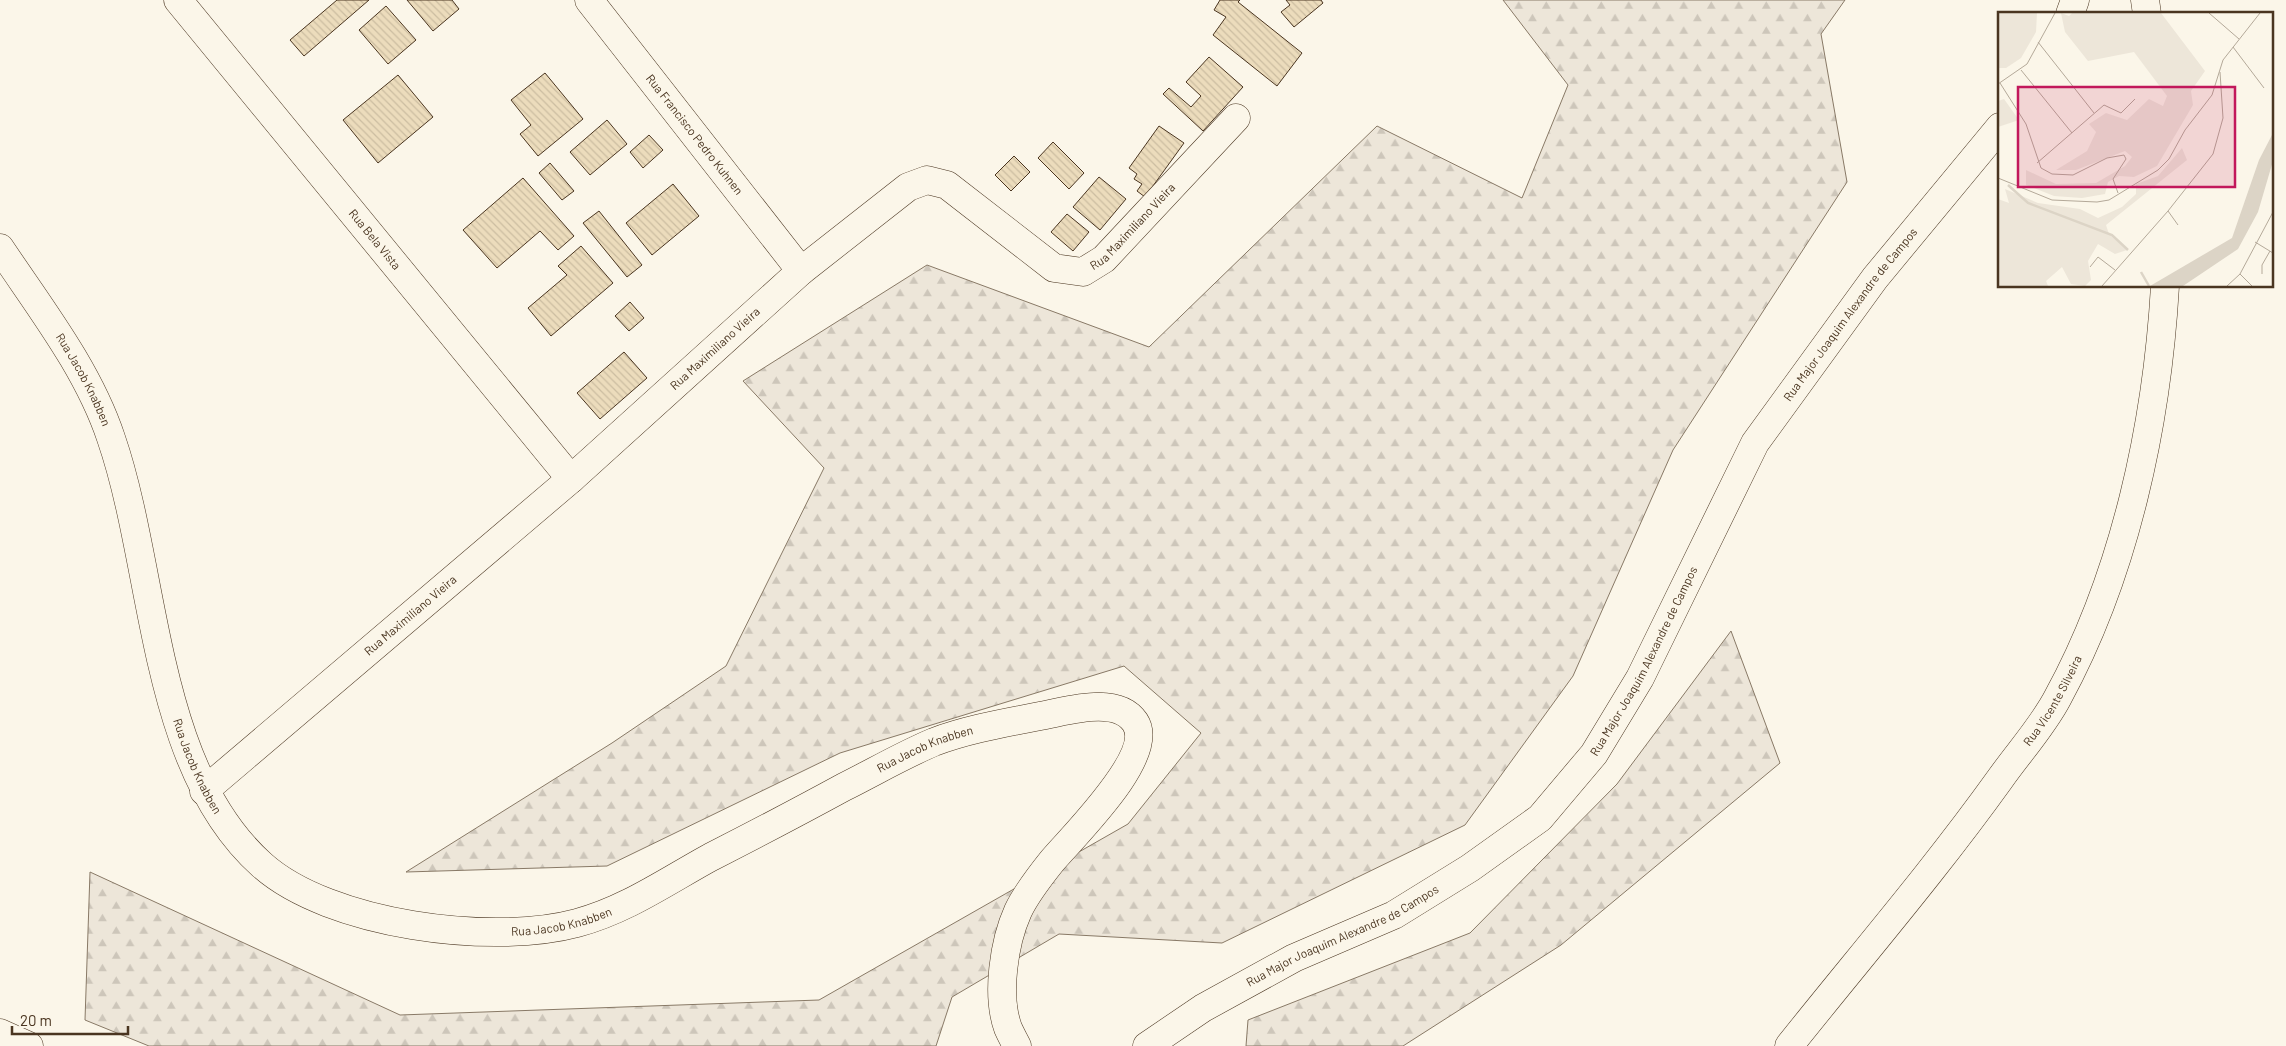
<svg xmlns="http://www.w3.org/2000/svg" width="2286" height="1046" viewBox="0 0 2286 1046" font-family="Barlow,sans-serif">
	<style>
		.forest { fill: url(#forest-firs); stroke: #887966 }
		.building { fill: url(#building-back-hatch); stroke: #4a3520 }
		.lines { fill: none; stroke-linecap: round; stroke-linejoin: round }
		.street-casing { stroke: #4a3520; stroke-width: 29 }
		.secondary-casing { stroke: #4a3520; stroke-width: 29 }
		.street { stroke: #fbf6e9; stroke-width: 28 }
		.secondary { stroke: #fbf6e9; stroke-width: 28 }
		.labels { text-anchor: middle; stroke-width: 4; stroke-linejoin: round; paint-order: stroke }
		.street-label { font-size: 12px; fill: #4a3520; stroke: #fbf6e9 }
		.inset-river { fill: none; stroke: #dcd4c6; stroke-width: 2.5 }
		.inset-road { fill: none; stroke: #b4a999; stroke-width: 1 }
		.view { fill: #c2185b; fill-opacity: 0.15; stroke: #c2185b; stroke-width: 2.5 }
		.inset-edge { fill: none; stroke: #4a3520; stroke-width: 2.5 }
	</style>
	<defs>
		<pattern id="forest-firs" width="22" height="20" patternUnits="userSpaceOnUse" patternTransform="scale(1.25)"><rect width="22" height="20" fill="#ede6d9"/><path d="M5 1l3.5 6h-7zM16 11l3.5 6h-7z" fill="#cdc6ba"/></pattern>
		<pattern id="building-back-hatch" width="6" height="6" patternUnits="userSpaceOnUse" patternTransform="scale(1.25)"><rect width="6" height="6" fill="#ecdcbc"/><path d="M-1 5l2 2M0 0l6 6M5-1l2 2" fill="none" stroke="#ccbda1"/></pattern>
	</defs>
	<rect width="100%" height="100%" fill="#fbf6e9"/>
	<path class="forest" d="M1503 0H1845L1821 34 1847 182 1673 450 1573 676 1465 825 1222 943 1059 934 952 997 936 1046H149L85 1020 90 872 400 1015 819 1000 1128 824 1201 733 1124 666 840 753 607 866 406 872 612 743 726 666 824 468 743 381 927 265 1149 347 1377 126 1522 198 1568 85Z
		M1731 631 1780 763 1561 945 1403 1046H1246L1248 1020 1470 933 1617 784Z"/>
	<path class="building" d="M337 0H369L304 56 290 40Z
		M407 0H452L459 9 433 31Z
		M1220 0H1240L1238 2 1302 53 1277 86 1213 35 1226 17 1214 10Z
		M1286 0H1321L1323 3 1294 27 1281 12 1290 5Z
		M386 6 416 40 388 64 359 30Z
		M1209 57 1243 87 1203 131 1163 94 1169 88 1191 107 1201 96 1186 82Z
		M545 73 583 119 538 156 520 134 531 125 511 100Z
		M398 75 433 117 378 163 343 120Z
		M607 120 627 144 590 175 570 152Z
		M1159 126 1184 143 1145 197 1137 191 1142 184 1134 179 1137 174 1129 168Z
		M649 135 663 150 643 168 630 152Z
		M1053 142 1084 173 1069 189 1038 158Z
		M1014 156 1030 172 1011 191 995 175Z
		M550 163 574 191 562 200 539 173Z
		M1099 177 1126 199 1100 230 1073 207Z
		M523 178 574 236 558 250 540 231 497 268 463 230Z
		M673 184 699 216 652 255 626 223Z
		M599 211 642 265 627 277 583 223Z
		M1067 214 1089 232 1073 251 1051 232Z
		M581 246 613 283 551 336 528 308 567 275 558 266Z
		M630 302 644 318 629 331 615 316Z
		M624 352 647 378 600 419 577 393Z"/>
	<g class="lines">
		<g class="street-casing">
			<g id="street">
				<path id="s1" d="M178 0 571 479"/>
				<path id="s2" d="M589 0 801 271"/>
				<path d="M2145 0 2147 14"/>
				<path id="s3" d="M0 248C40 308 88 369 111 438 157 571 151 766 262 865 329 925 492 946 577 923 626 910 667 881 711 857 756 834 800 811 844 787 874 772 903 755 934 742 971 728 1011 722 1050 714 1074 709 1118 697 1135 722 1157 755 1073 836 1052 861 1040 876 1026 894 1018 911 1004 942 996 995 1008 1028 1011 1035 1014 1040 1017 1046"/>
				<path id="s4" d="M204 791 571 479 801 271 908 187 927 180 947 185 1054 268 1083 272 1104 259 1236 118"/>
				<path id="s5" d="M1789 1046C1860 957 1934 871 2000 779 2019 752 2043 726 2058 697 2125 574 2157 425 2165 286"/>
			</g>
		</g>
		<g class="secondary-casing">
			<g id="secondary">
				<path d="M2070 14 2075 0"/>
				<path d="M0 1033 29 1046"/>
				<path id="s6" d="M1147 1046 1203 1008 1294 958 1394 915 1470 868 1540 818 1594 754 1640 678 1755 443 1875 278 2000 127"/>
			</g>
		</g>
		<use href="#street" class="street"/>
		<use href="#secondary" class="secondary"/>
	</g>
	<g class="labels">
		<g class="street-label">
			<text dy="4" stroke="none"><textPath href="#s2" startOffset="171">Rua Francisco Pedro Kuhnen</textPath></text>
			<text dy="4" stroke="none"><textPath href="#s4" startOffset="1201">Rua Maximiliano Vieira</textPath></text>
			<text dy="4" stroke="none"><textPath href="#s1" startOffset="310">Rua Bela Vista</textPath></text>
			<text dy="4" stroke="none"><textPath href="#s6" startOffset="1050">Rua Major Joaquim Alexandre de Campos</textPath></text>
			<text dy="4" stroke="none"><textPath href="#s4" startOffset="676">Rua Maximiliano Vieira</textPath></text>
			<text dy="4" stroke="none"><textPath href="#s3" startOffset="156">Rua Jacob Knabben</textPath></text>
			<text dy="4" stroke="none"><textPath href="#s4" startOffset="271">Rua Maximiliano Vieira</textPath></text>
			<text dy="4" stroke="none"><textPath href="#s6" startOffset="645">Rua Major Joaquim Alexandre de Campos</textPath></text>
			<text dy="4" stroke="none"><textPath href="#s5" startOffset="435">Rua Vicente Silveira</textPath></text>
			<text dy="4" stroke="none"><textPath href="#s3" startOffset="1400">Rua Jacob Knabben</textPath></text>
			<text dy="4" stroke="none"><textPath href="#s3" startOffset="561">Rua Jacob Knabben</textPath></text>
			<text dy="4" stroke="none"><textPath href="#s3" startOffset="995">Rua Jacob Knabben</textPath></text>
			<text dy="4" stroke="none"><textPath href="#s6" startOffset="225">Rua Major Joaquim Alexandre de Campos</textPath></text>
		</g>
	</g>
	<g transform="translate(1998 12)">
		<rect width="275" height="275" fill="#fbf6e9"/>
		<path d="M0 1H39L38 20 23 46 8 56H0ZM63 1 71 4 74 1H163L207 59 193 79 195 93 159 154 136 165 121 164 110 170 107 182 84 186 56 184 28 173V158L58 172 98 171 127 154 134 145 127 139 78 158H58L89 139 98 120 91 112 108 101 129 108 151 87 165 94 169 84 136 40 90 49 67 20ZM6 87 21 108 0 115V89ZM184 136 189 148 108 213 111 222 129 238 117 242 100 232 90 249 93 268 87 274 73 272 64 255 48 269 50 274H0V187L11 191 7 177 40 191 82 197 100 206 124 195 138 182V172L160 164Z" fill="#ede6d9"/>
		<path d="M275 121V149L260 200 240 237 185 274H152L234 226 261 148Z" fill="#dcd4c6"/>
		<path class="inset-river" d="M10 173 30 191 114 223 130 238M143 260 151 274"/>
		<path class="inset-road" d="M211 1 241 27M40 30 96 101M235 35 266 76M23 58 74 121M2 71 28 112 43 156 54 162 75 163 109 146 126 143 128 147 115 167 120 181M0 72 29 52 57 1M39 151 106 93 123 101 137 87M0 166 54 188 99 190 111 188 160 158 171 147 187 118 214 83 225 48 262 1M170 199 180 213M257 230 275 241M92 255 100 245 117 258M242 262 254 274M264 262V253L272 239M104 274 170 199 215 142 225 106 222 60M229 274 242 262 275 200"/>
		<path class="view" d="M20 75H237V175H20Z"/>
		<rect width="275" height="275" class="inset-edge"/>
	</g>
	<path d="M12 1026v8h116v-8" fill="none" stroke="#4a3520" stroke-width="2.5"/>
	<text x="20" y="1026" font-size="15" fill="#4a3520" stroke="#fbf6e9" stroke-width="4" paint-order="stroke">20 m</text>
</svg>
